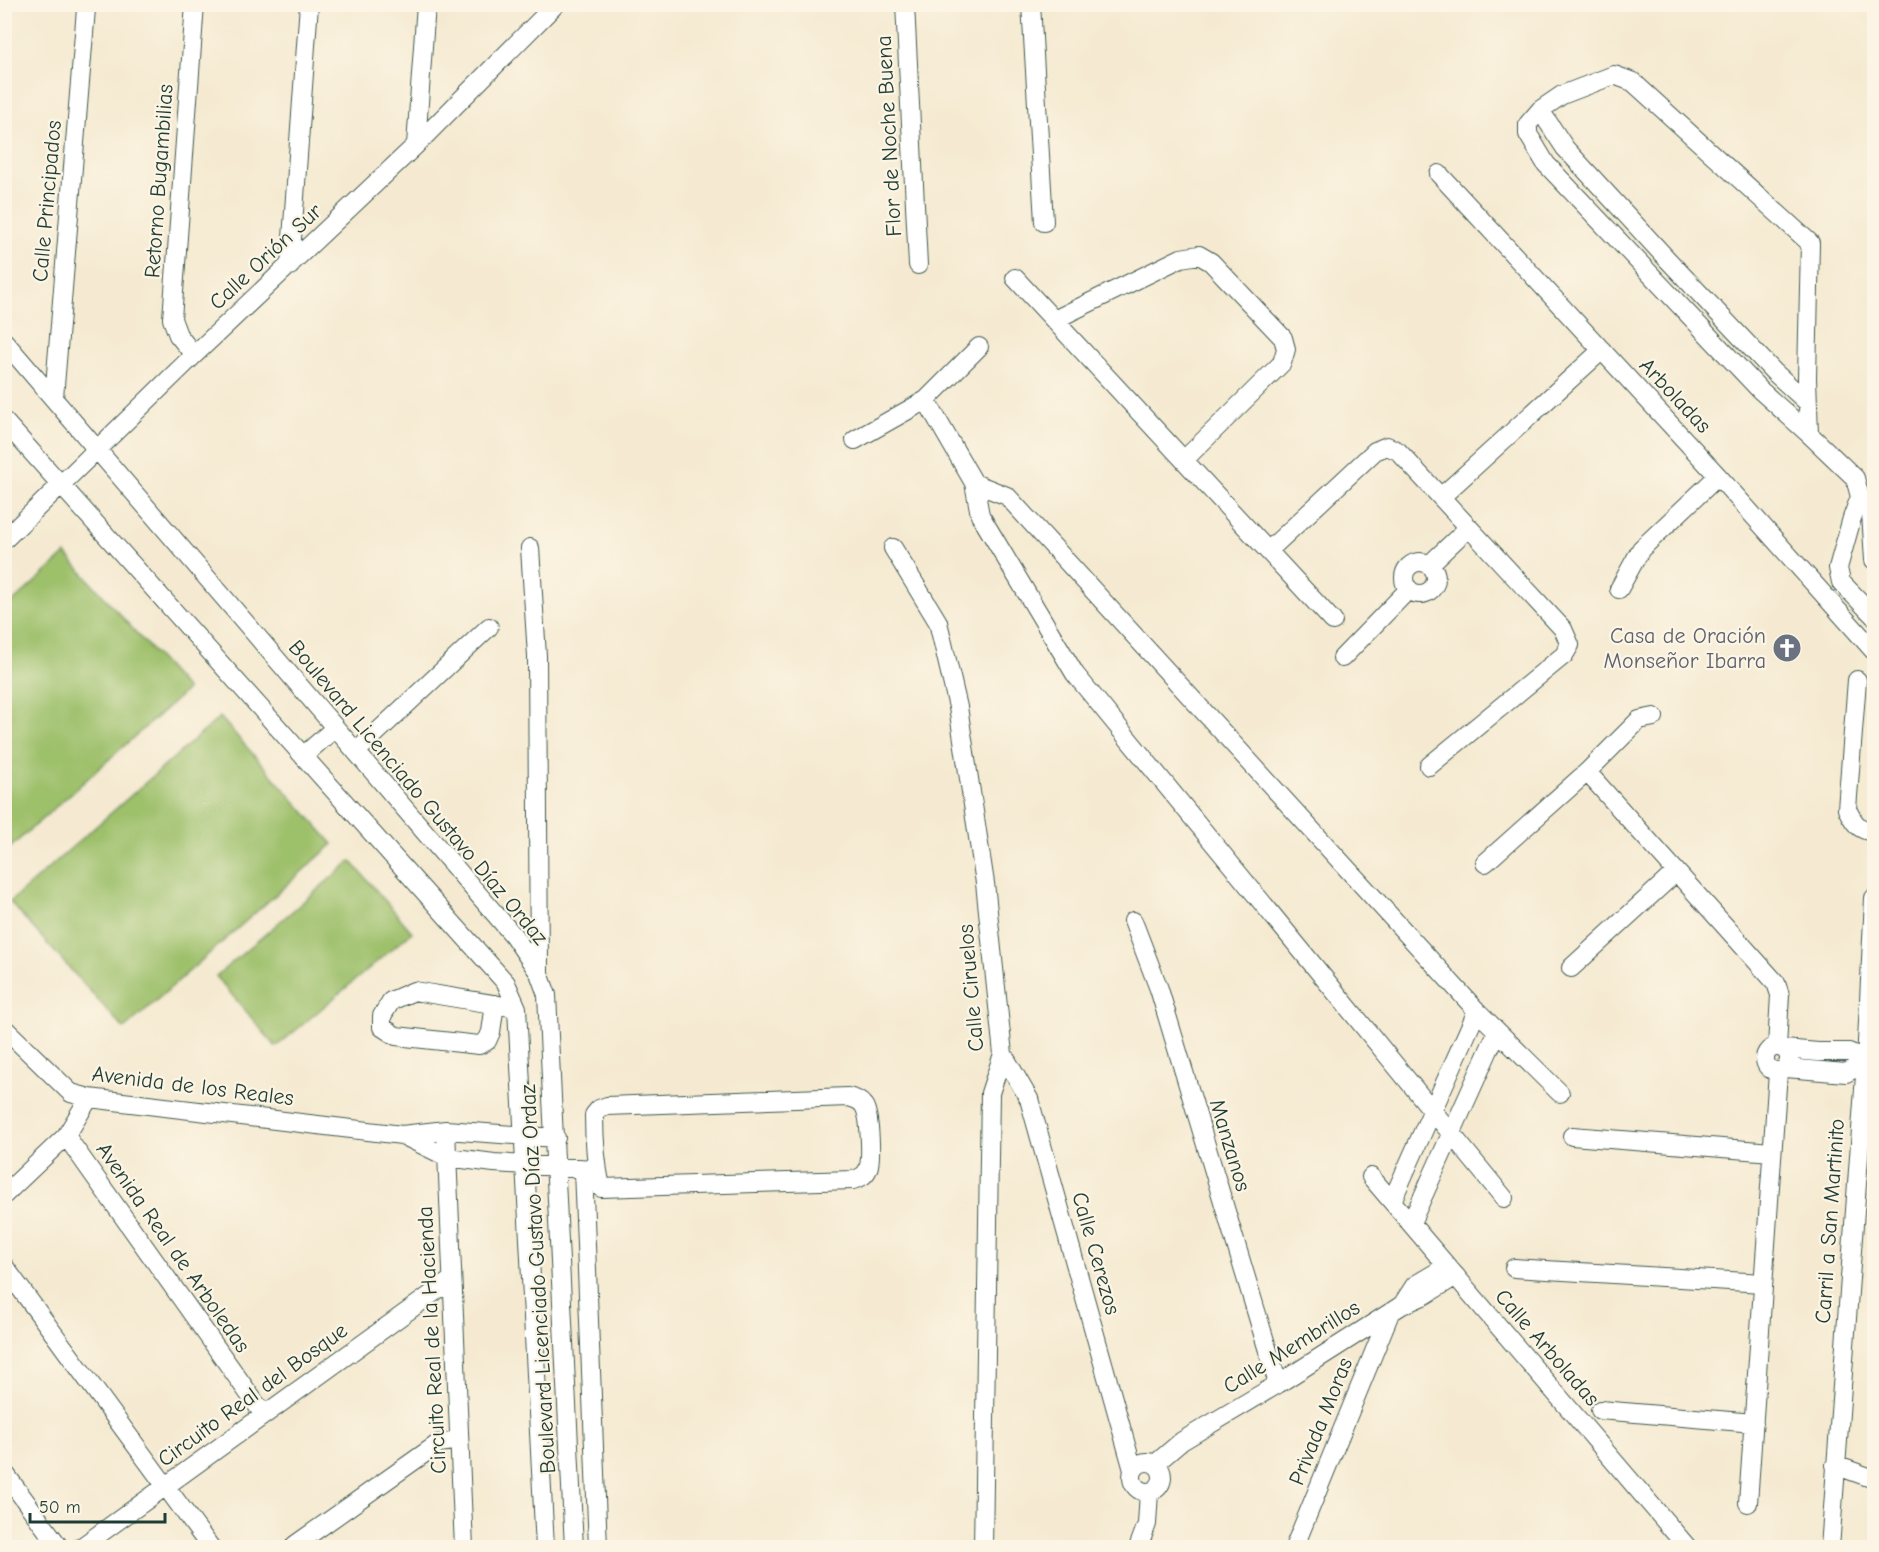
<svg xmlns="http://www.w3.org/2000/svg" width="1879" height="1552" viewBox="0 0 1879 1552" font-family="'Comic Neue',sans-serif">
	<style>
		.green { fill: #9dc06a; stroke: #5e7e4f; stroke-width: 1.5 }
		.lines { fill: none; stroke-linecap: round; stroke-linejoin: round }
		.minor-casing { stroke: #3f574c; stroke-width: 20 }
		.minor { stroke: #fff; stroke-width: 18 }
		.labels { text-anchor: middle; stroke-width: 4.5; stroke-linejoin: round; paint-order: stroke }
		.street-label { font-size: 22px; fill: #1f3d34; stroke: #fcf5e5 }
		.worship-label { font-size: 22px; fill: #5b616d; stroke: #fcf5e5; text-anchor: end }
	</style>
	<rect width="100%" height="100%" fill="#fcf5e5"/>
	<filter id="ink" filterUnits="userSpaceOnUse"><feTurbulence type="fractalNoise" baseFrequency=".0167" numOctaves="2"/><feDisplacementMap in="SourceGraphic" scale="12" xChannelSelector="R" yChannelSelector="G"/><feConvolveMatrix kernelMatrix="1 2 1 2 8 2 1 2 1" color-interpolation-filters="sRGB"/></filter>
	<filter id="wash" filterUnits="userSpaceOnUse"><feTurbulence type="fractalNoise" baseFrequency=".008" numOctaves="4" result="noise"/><feDisplacementMap in="SourceGraphic" scale="24" xChannelSelector="R" yChannelSelector="G"/><feGaussianBlur stdDeviation="1.35" result="paint"/><feColorMatrix in="noise" values="0 0 0 0 0 0 0 0 0 0 0 0 0 0 0 0 0 1.4 0 .05"/><feComposite in="paint" operator="in"/></filter>
	<g filter="url(#wash)">
		<rect width="100%" height="100%" fill="#f5ead1"/>
		<path class="green" d="M66 554 187 690 5 852V609Z
			M220 717 333 844 124 1029 10 902Z
			M351 861 412 932 276 1047 216 976Z"/>
	</g>
	<g filter="url(#ink)">
		<g class="lines">
			<g class="minor-casing">
				<path id="minor" d="M905 4 918 265
					M1031 4 1044 222
					M1540 110 1565 148 1667 259 1774 372 1807 402
					M416 145 426 4
					M1439 174 1718 476 1874 651
					M290 266 309 4
					M1015 278 1333 621
					M1054 320 1181 258 1199 255 1211 262 1283 338 1286 349 1282 363 1184 460
					M4 341 513 935 539 973 547 995 574 1548
					M194 355 178 335 172 319 195 4
					M54 398 86 9
					M926 400 974 483 980 515 1075 674 1504 1198
					M4 421 506 983 517 1008 545 1548
					M1809 434 1807 378 1810 243 1633 82 1614 75 1562 95 1540 110 1528 124V134L1546 164 1760 390 1809 434 1855 478 1860 497 1871 513 1874 560
					M855 440 926 400 979 347
					M974 483 1007 496 1477 1011 1560 1093
					M1441 497 1602 350
					M1860 497 1852 518 1838 568 1841 582 1874 616
					M4 540 194 355 416 145 556 4
					M530 548 537 656 539 973
					M893 548 938 622 958 707 985 883 1003 1054 990 1093 983 1548
					M1268 551 1375 451 1387 446 1398 451 1563 629 1570 645 1564 655 1429 766
					M1404 578a16 16 0 1 1 32 0a16 16 0 1 1-32 0Z
					M1429 565 1469 527
					M1619 589 1641 549 1718 476
					M1342 658 1409 589
					M1857 680 1847 809C1854 823 1858 830 1874 832
					M356 752 489 627
					M303 756 335 728
					M1587 772 1776 983 1780 995 1777 1047
					M1485 863 1587 772 1639 720 1654 717
					M1133 921 1159 989 1278 1384
					M1571 968 1676 872
					M495 1004 491 1032 487 1041 479 1045 396 1036 382 1027V1016L391 1001 414 991 517 1008
					M4 1028 71 1093 89 1098 402 1135 446 1130 556 1138
					M1765 1059a12 12 0 1 1 24 0a12 12 0 1 1-24 0Z
					M1784 1049 1818 1052H1849L1874 1064
					M1003 1054 1029 1099 1133 1470
					M1786 1068 1846 1073 1866 1062
					M848 1097C855 1099 860 1100 864 1106 870 1116 872 1159 868 1169 865 1176 860 1178 853 1180L601 1188C596 1164 594 1140 594 1115L599 1109 607 1106Z
					M446 1130 464 1548
					M402 1135 447 1157 494 1163 595 1169
					M66 1136 264 1415
					M1572 1136 1772 1152
					M583 1169 598 1548
					M1371 1177 1688 1548
					M4 1195 66 1136 89 1098
					M1392 1201 1477 1011
					M1411 1223 1497 1032
					M4 1266 211 1548
					M1514 1268 1763 1283
					M1402 1305 1415 1285 1447 1266
					M1600 1410 1754 1423
					M1132 1477a15 15 0 1 1 30 0a15 15 0 1 1-30 0Z
					M1155 1464 1182 1441 1278 1384 1402 1305 1425 1295 1456 1276
					M1835 1465 1874 1479
					M4 1472 60 1548
					M1748 1503 1778 1072
					M295 1545 439 1443 459 1440
					M80 1548 451 1280
					M1138 1548 1147 1524 1149 1492
					M1294 1548 1390 1313
					M1830 1548 1866 1062 1874 898"/>
			</g>
			<use href="#minor" class="minor"/>
		</g>
	</g>
	<defs>
		<g id="church-disc" transform="scale(1.5)"><circle r="9.5" fill="#6b7280" stroke="#fcf5e5"/><path d="M-1.2-6h2.4v3.5h3.3v2.4h-3.3V6h-2.4V-.1h-3.3v-2.4h3.3Z" fill="#fff"/></g>
	</defs>
	<g fill-rule="evenodd">
		<use href="#church-disc" x="1787" y="648"/>
	</g>
	<g class="labels">
		<g class="street-label">
			<text transform="translate(888 136) rotate(-93)" y="8">Flor de Noche Buena</text>
			<text transform="translate(158 181) rotate(-86)" y="8">Retorno Bugambilias</text>
			<text transform="translate(46 201) rotate(-85)" y="8">Calle Principados</text>
			<text transform="translate(265 256) rotate(-43)" y="8">Calle Orión Sur</text>
			<text transform="translate(1676 395) rotate(47)" y="8">Arboladas</text>
			<text transform="translate(419 792) rotate(50)" y="8">Boulevard Licenciado Gustavo Díaz Ordaz</text>
			<text transform="translate(970 988) rotate(-95)" y="8">Calle Ciruelos</text>
			<text transform="translate(193 1085) rotate(7)" y="8">Avenida de los Reales</text>
			<text transform="translate(1231 1145) rotate(73)" y="8">Manzanos</text>
			<text transform="translate(1829 1221) rotate(-86)" y="8">Carril a San Martinito</text>
			<text transform="translate(174 1247) rotate(55)" y="8">Avenida Real de Arboledas</text>
			<text transform="translate(1097 1253) rotate(74)" y="8">Calle Cerezos</text>
			<text transform="translate(537 1279) rotate(-93)" y="8">Boulevard Licenciado Gustavo Díaz Ordaz</text>
			<text transform="translate(431 1340) rotate(-93)" y="8">Circuito Real de la Hacienda</text>
			<text transform="translate(1291 1346) rotate(-32)" y="8">Calle Membrillos</text>
			<text transform="translate(1548 1347) rotate(49)" y="8">Calle Arboladas</text>
			<text transform="translate(252 1394) rotate(-36)" y="8">Circuito Real del Bosque</text>
			<text transform="translate(1320 1421) rotate(-68)" y="8">Privada Moras</text>
		</g>
		<g class="worship-label">
			<text x="1766" y="643">Casa de Oración<tspan x="1766" dy="25">Monseñor Ibarra</tspan></text>
		</g>
	</g>
	<rect width="1879" height="1552" fill="none" stroke="#fcf5e5" stroke-width="24"/>
	<path d="M30 1513v9h135v-9" fill="none" stroke="#1f3d34" stroke-width="3"/>
	<text x="39" y="1513" font-size="18" fill="#1f3d34" stroke="#fcf5e5" stroke-width="4.5" paint-order="stroke">50 m</text>
</svg>
